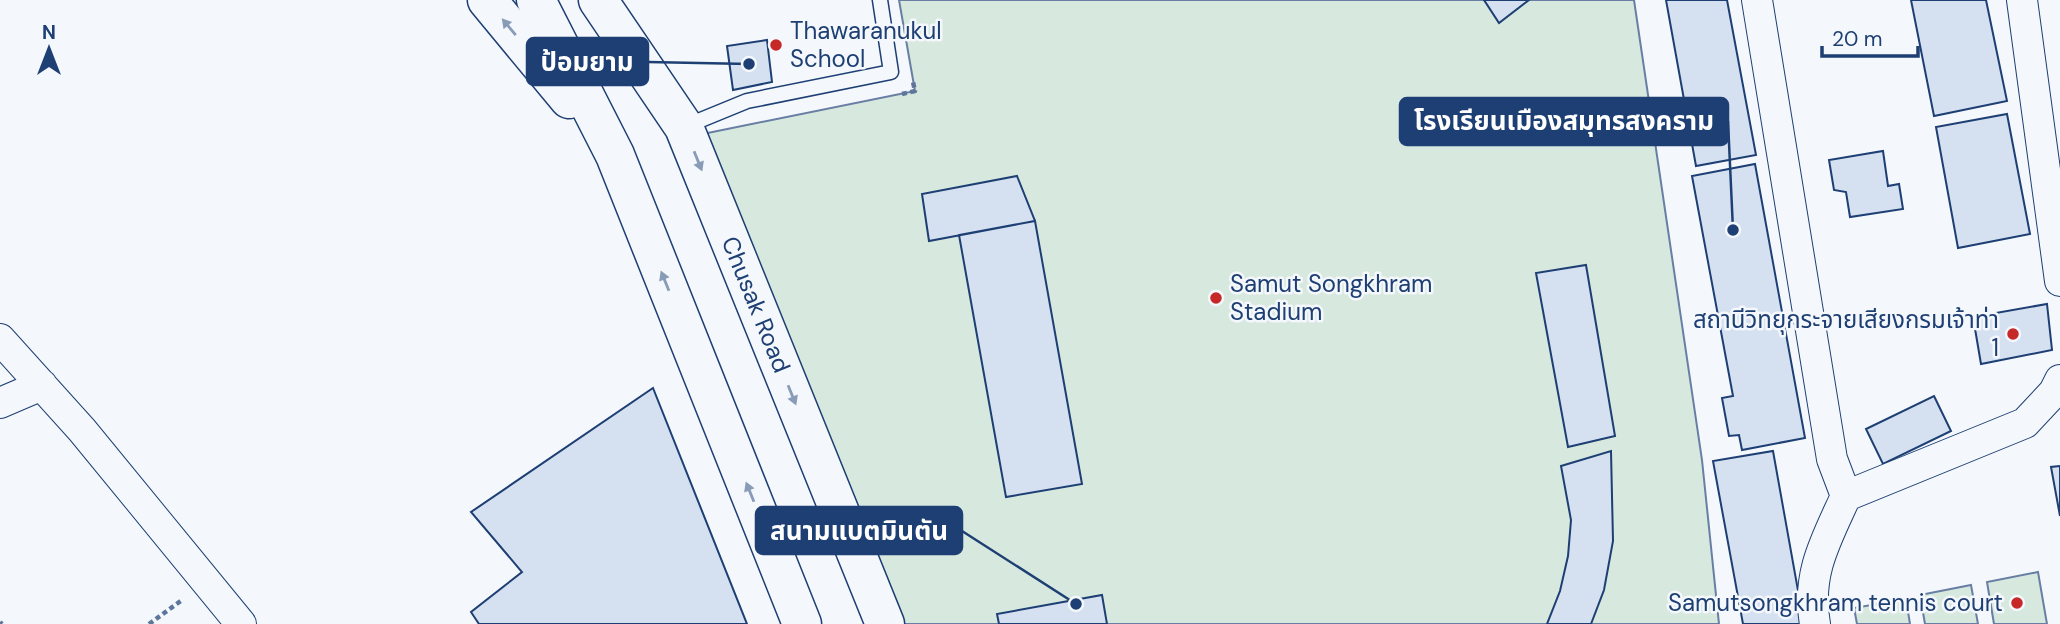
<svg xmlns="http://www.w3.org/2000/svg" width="2060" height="624" viewBox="0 0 2060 624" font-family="'DM Sans','Noto Sans Thai',sans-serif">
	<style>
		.green { fill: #d7e8df; stroke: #687fa3; stroke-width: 2 }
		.building { fill: #d5e0f0; stroke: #1d3f73; stroke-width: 2 }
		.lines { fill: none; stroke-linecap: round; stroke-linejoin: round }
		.lane-casing { stroke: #1d3f73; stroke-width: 17 }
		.street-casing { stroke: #1d3f73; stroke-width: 32 }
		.primary-casing { stroke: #1d3f73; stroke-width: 41 }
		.path { stroke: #5e769c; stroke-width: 4.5; stroke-dasharray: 5 3.5; stroke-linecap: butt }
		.lane { stroke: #f4f7fb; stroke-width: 14 }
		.street { stroke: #f4f7fb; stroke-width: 30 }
		.primary { stroke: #f4f7fb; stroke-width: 38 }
		.oneway { fill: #889bb7 }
		.poi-dot { fill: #c62828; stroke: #f4f7fb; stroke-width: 2.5 }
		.labels { text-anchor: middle; stroke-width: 5; stroke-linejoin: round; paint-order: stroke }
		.poi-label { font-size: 24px; fill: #1d3f73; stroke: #f4f7fb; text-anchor: start }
		.street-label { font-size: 24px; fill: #1d3f73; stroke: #f4f7fb }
		.leader { fill: none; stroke: #1d3f73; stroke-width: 2.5 }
		.callout-dot { fill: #1d3f73; stroke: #f4f7fb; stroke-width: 2.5 }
		.callout { fill: #1d3f73; stroke: #1d3f73; stroke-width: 2.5 }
		.callout-label { font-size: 26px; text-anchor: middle; font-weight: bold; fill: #fff }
	</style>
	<rect width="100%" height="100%" fill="#f4f7fb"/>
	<path class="green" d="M899 0H1634L1702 460 1719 624H884L688 137 915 91Z
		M2038 572 2047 624H1994L1987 582Z
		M1971 585 1978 624H1925L1920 595Z
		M1906 599 1910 624H1857L1854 608Z"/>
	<path class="building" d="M1484 0H1529L1499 23Z
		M1666 0H1727L1756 155 1696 166Z
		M1911 0H1986L2007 101 1934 116Z
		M767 40 772 82 733 90 727 46Z
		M2007 114 2030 234 1958 248 1936 127Z
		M1883 151 1888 186 1899 184 1903 209 1850 217 1846 192 1834 190 1829 160Z
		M1755 164 1805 438 1742 450 1739 435 1729 436 1722 398 1733 396 1692 176Z
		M1017 176 1035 221 929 241 922 194Z
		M1035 221 1082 484 1006 497 959 235Z
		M1586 265 1615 436 1568 447 1536 273Z
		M2047 304 2052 350 1981 364 1973 317Z
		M653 388 747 624H479L471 612 522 572 471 512Z
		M1934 396 1951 431 1883 464 1866 429Z
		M1611 451 1613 541 1604 590 1591 624H1547L1560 591 1568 556 1571 520 1561 466Z
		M1773 451 1804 624H1743L1713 461Z
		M2060 466V516L2051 467Z
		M1102 595 1107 624H999L997 614Z"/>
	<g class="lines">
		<g class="lane-casing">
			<path id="lane" d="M686 126 747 101 891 72 880 0"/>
		</g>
		<g class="street-casing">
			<path id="street" d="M1757 0 1832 459 1846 496
				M2022 0 2060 281
				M0 339 82 430 241 624
				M0 403 42 385
				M1815 624C1806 574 1826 540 1846 496L2025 423 2054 392 2060 380"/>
		</g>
		<g class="primary-casing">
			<g id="primary">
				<path d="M487 0 569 99"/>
				<path d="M536 0 615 155 802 624"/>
				<path id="s1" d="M598 0 684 127 885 624"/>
			</g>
		</g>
		<path class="path" d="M902 94 915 91 913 82
			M0 622 2 624
			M149 624 182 600"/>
		<use href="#lane" class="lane"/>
		<use href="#street" class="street"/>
		<use href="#primary" class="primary"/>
	</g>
	<defs><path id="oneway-solid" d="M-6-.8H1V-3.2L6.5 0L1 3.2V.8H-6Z" transform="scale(1.75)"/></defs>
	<g class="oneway">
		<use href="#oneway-solid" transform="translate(509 27) rotate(-130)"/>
		<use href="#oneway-solid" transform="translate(698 161) rotate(68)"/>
		<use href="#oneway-solid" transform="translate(665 281) rotate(-112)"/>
		<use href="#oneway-solid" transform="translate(792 395) rotate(68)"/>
		<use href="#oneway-solid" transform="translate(750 492) rotate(-112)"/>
	</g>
	<g class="poi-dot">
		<circle cx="776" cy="45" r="7"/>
		<circle cx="1216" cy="298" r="7"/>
		<circle cx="2013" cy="334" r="7"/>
		<circle cx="2017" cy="603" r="7"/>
	</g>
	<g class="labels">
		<g class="poi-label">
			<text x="790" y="39">Thawaranukul<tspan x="790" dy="28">School</tspan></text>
			<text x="1230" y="292">Samut Songkhram<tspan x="1230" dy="28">Stadium</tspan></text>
			<text x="1999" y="328" text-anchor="end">สถานีวิทยุกระจายเสียงกรมเจ้าท่า<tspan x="1999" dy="28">1</tspan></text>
			<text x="2003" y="611" text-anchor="end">Samutsongkhram tennis court</text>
		</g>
		<g class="street-label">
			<text dy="8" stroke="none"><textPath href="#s1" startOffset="345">Chusak Road</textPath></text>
		</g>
	</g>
	<path class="leader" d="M749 64L648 62M1733 230L1728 121M1076 604L962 531"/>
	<g class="callout-dot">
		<circle cx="749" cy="64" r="7"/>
		<circle cx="1733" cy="230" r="7"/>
		<circle cx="1076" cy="604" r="7"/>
	</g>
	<g class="callout">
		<rect x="527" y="38" width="121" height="47" rx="7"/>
		<rect x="1400" y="98" width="328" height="47" rx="7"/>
		<rect x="756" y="507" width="206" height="47" rx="7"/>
	</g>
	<g class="callout-label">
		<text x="587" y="71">ป้อมยาม</text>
		<text x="1564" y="130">โรงเรียนเมืองสมุทรสงคราม</text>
		<text x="859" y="540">สนามแบตมินตัน</text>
	</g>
	<g transform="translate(49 49)" stroke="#f4f7fb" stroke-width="5" paint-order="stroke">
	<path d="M0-5L12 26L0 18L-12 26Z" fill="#1d3f73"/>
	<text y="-10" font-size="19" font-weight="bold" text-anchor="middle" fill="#1d3f73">N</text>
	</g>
	<path d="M1822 46v10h96v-10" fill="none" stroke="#1d3f73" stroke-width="3.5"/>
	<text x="1832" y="46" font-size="21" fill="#1d3f73" stroke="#f4f7fb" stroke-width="5" paint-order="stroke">20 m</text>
</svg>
